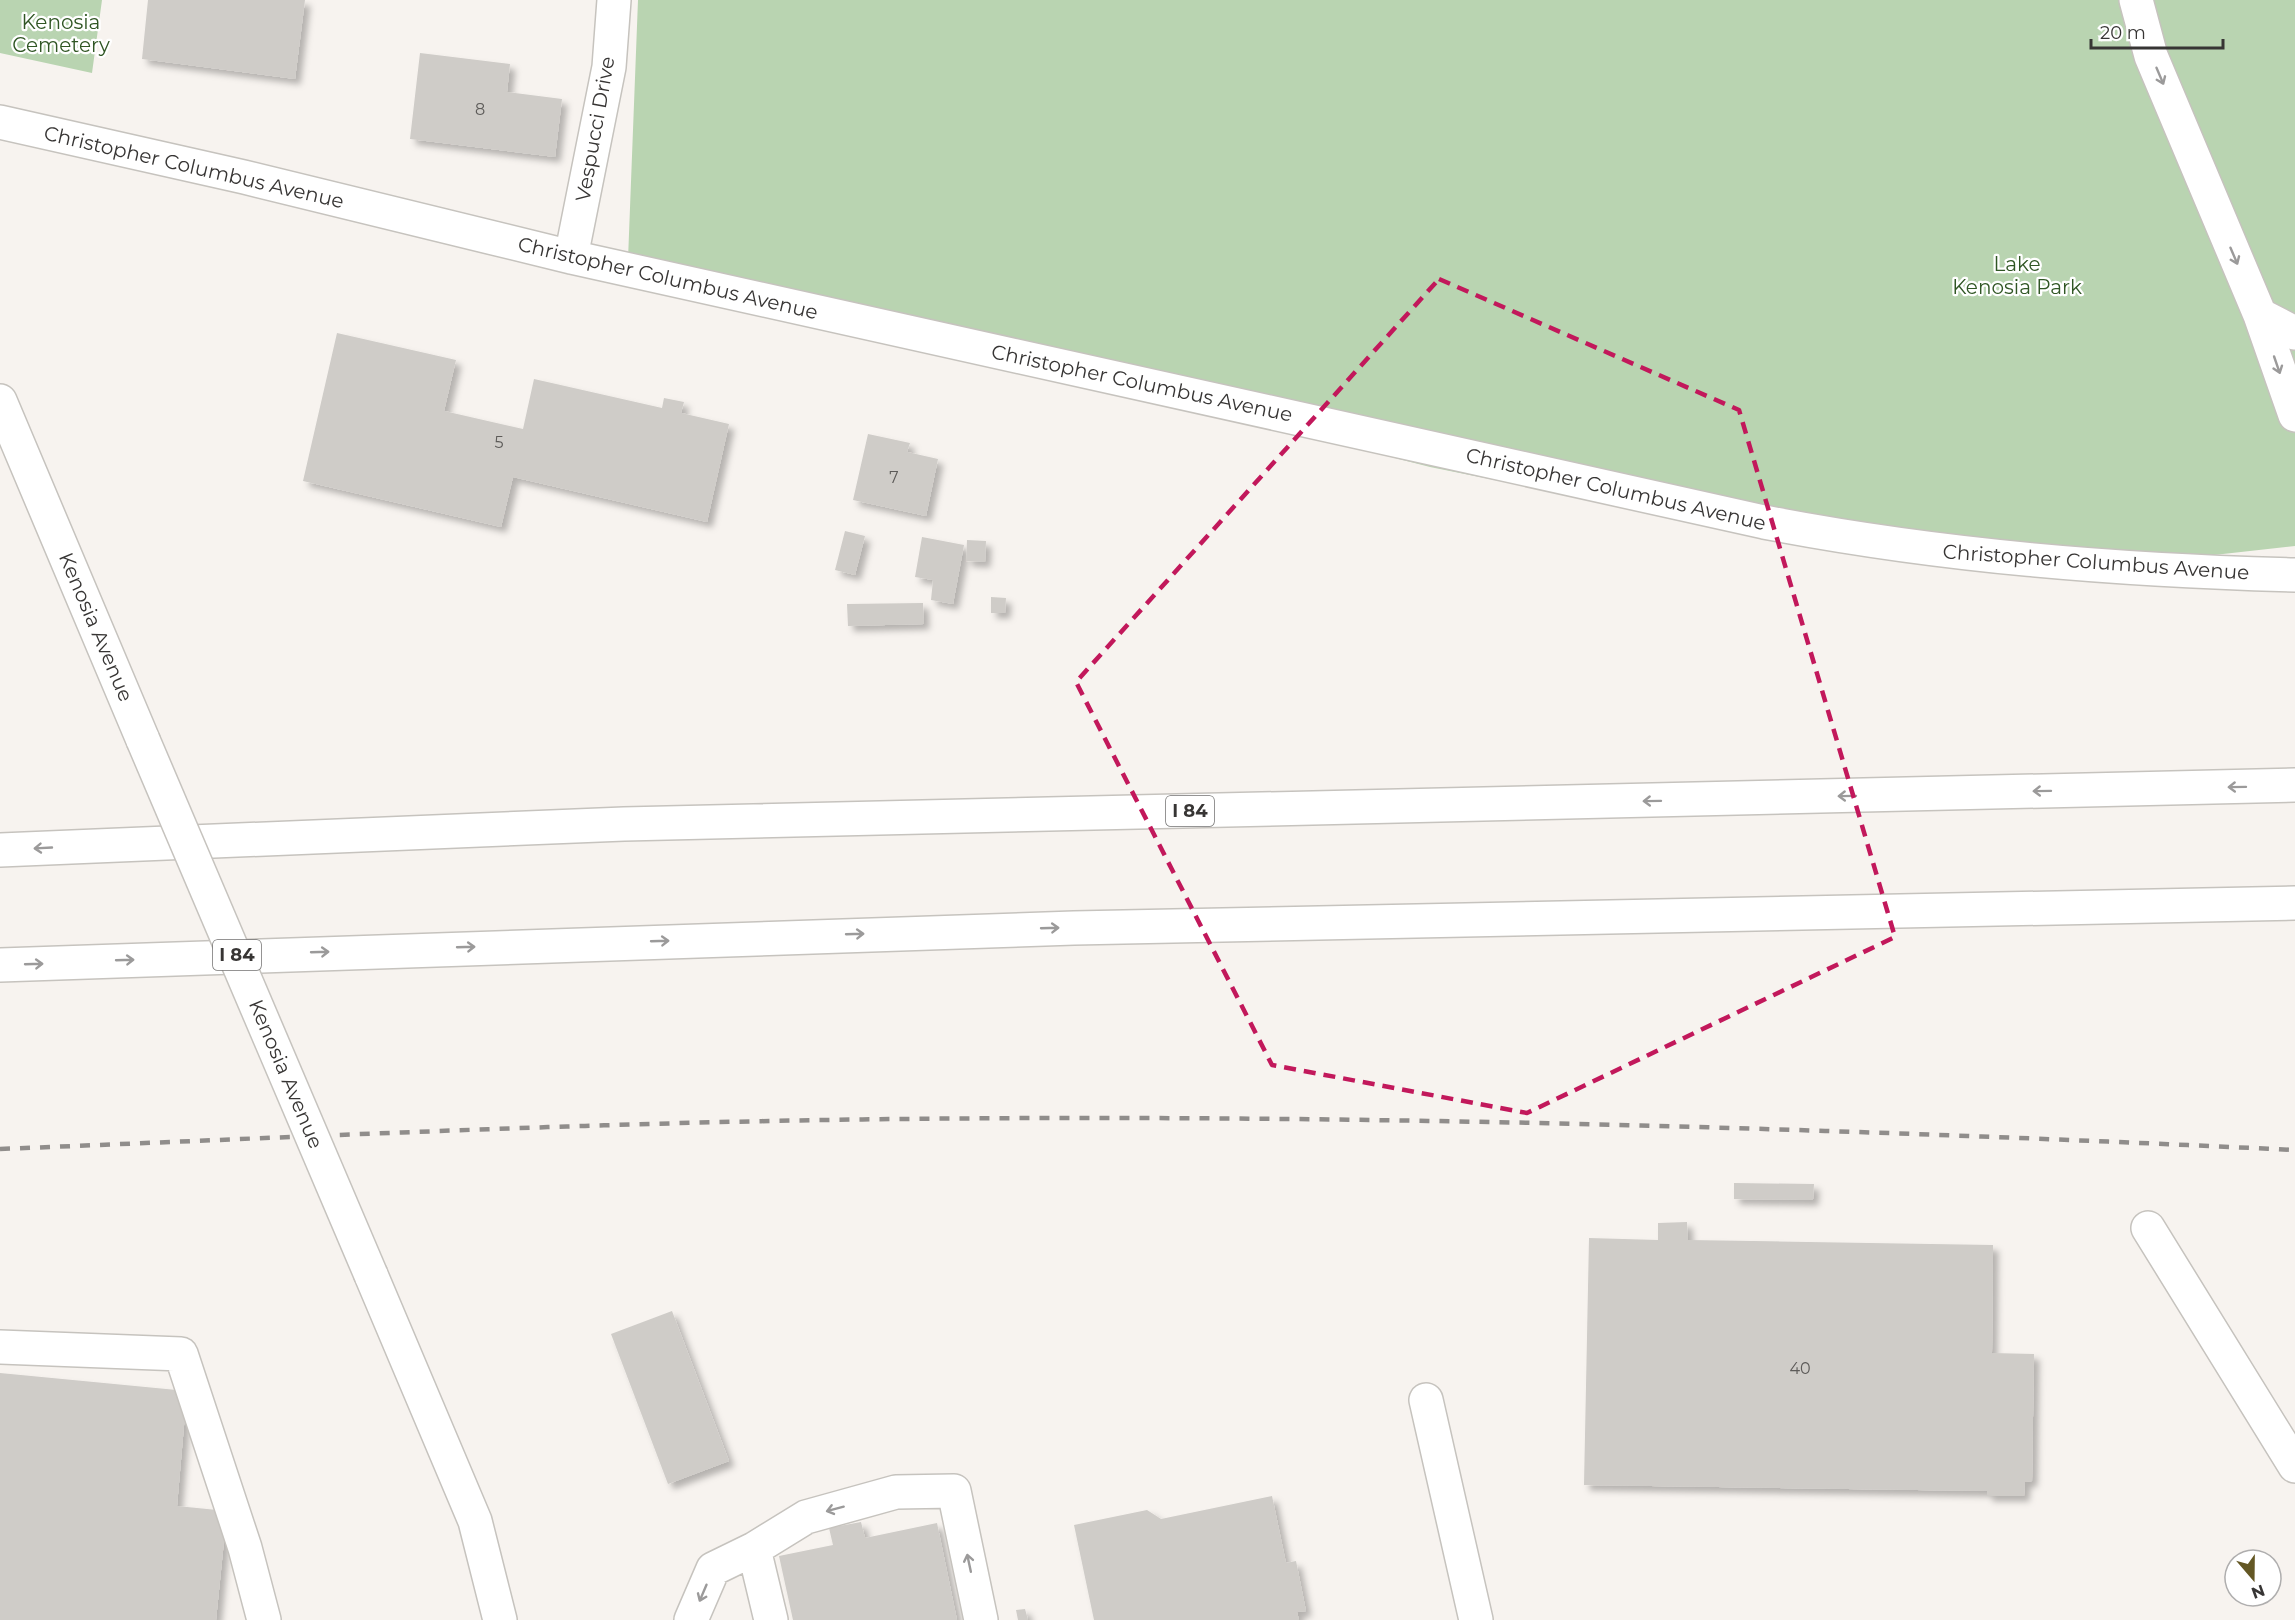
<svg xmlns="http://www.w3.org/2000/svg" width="2295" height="1620" viewBox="0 0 2295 1620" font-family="Montserrat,sans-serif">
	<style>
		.green { fill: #b9d4b1 }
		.building { fill: #cfccc8; filter: url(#shadow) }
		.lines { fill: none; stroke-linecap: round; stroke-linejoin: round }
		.minor-casing { stroke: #c6c3be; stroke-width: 36 }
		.highway-casing { stroke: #c6c3be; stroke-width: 36 }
		.minor { stroke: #fff; stroke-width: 33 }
		.highway { stroke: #fff; stroke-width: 33 }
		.rail { stroke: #908d8b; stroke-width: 4.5; stroke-dasharray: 10 10; stroke-linecap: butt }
		.minor-bridge-casing { stroke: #c6c3be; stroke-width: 36; stroke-linecap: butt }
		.minor-bridge { stroke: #fff; stroke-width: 33 }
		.oneway { stroke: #9b9a9a }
		.marked { fill: none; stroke: #c2185b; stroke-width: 4.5; stroke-dasharray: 12 8; stroke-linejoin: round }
		.labels { text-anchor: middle; stroke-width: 4.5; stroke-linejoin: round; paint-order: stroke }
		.number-label { font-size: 16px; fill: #5d5b59 }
		.shield { fill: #fff; stroke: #737271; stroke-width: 1.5 }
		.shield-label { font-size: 18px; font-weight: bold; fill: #373534 }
		.park-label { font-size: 20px; fill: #305624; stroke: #fff }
		.street-label { font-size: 20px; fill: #373534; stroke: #fff }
	</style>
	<defs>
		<filter id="shadow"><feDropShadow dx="5.5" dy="5.5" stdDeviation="3" flood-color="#0004"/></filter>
	</defs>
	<rect width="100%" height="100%" fill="#f7f3ef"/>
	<path class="green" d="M0 0H102L92 73 0 53Z
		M638 0H2295V546L2214 555 1840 549 1430 467 628 260Z"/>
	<path class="building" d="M148 0H305L295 79 142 59Z
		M420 53 510 64 507 92 562 99 555 157 410 139Z
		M337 333 456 360 444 411 523 429 534 379 662 408 664 398 684 402 681 413 729 424 707 522 513 477 501 527 303 481Z
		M868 434 910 443 907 452 938 459 926 516 853 500Z
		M845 531 865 536 855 575 835 570Z
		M922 537 964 545 953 604 931 600 933 580 915 577Z
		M967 540 986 541 985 562 966 561Z
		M991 597 1006 598 1005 613H991Z
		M923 603 924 624 848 626 847 604Z
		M1734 1183 1814 1184 1813 1200 1734 1199Z
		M1687 1222 1688 1240 1993 1245 1992 1353 2034 1354 2032 1481 2025 1482 2024 1496H1987V1491L1584 1485 1589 1238 1658 1240V1223Z
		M672 1311 729 1461 668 1484 611 1334Z
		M0 1373 187 1391 177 1506 227 1511 216 1620H0Z
		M1272 1496 1286 1563 1296 1561 1306 1611 1297 1612 1299 1620H1094L1074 1525 1147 1510 1161 1519Z
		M861 1522 865 1538 937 1523 957 1620H793L779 1556 833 1545 829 1528Z
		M1025 1609 1028 1620H1018L1016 1610Z"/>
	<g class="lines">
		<g class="minor-casing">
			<path id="minor" d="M2136 0 2151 56 2260 315 2295 415
				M0 122 244 177 571 257 1764 522C1940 556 2116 570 2295 575
				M571 257 609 67 614 0
				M2260 315 2295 333
				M0 401 143 740
				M2148 1228 2295 1466
				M371 1275 475 1521 500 1620
				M0 1347 181 1354 245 1548 264 1620
				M1426 1400 1476 1620
				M691 1620 713 1569 754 1549
				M771 1620 754 1549 806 1517 896 1492 954 1491 981 1620"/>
		</g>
		<g class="highway-casing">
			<path id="highway" d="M0 850 624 824 2295 785
				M0 965 1074 928 2295 903"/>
		</g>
		<use href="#minor" class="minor"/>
		<use href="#highway" class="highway"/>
		<path class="rail" d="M0 1149C300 1137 599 1122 899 1119 1365 1114 1830 1128 2295 1150"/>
		<g class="minor-bridge-casing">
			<path id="minor-bridge" d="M143 740 371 1275"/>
		</g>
		<use href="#minor-bridge" class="minor-bridge"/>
	</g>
	<defs><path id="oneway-shaft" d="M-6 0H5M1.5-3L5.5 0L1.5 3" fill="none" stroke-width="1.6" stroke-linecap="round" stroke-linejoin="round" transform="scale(1.5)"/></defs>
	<g class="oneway">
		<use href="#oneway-shaft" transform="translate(2160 76) rotate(67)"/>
		<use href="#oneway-shaft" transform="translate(2234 256) rotate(67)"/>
		<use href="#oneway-shaft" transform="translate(2277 365) rotate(71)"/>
		<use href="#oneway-shaft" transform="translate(2237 787) rotate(179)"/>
		<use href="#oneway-shaft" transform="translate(2042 791) rotate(179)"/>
		<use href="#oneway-shaft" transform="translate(1847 796) rotate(179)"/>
		<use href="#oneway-shaft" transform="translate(1652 801) rotate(179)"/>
		<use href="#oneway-shaft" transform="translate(43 848) rotate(177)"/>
		<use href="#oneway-shaft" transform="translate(1050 928) rotate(-2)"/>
		<use href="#oneway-shaft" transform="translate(855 934) rotate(-2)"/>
		<use href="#oneway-shaft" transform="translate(660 941) rotate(-2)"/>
		<use href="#oneway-shaft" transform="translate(466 947) rotate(-2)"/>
		<use href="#oneway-shaft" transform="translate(320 952) rotate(-2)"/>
		<use href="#oneway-shaft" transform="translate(125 960) rotate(-2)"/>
		<use href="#oneway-shaft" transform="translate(34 964) rotate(-2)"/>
		<use href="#oneway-shaft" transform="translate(835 1509) rotate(165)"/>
		<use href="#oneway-shaft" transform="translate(969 1563) rotate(-102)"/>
		<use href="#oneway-shaft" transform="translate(703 1593) rotate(113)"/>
	</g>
	<path class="marked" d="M1439 279 1739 410 1895 937 1527 1113 1272 1065 1076 682Z"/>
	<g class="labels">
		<g class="number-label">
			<text x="480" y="115">8</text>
			<text x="499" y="448">5</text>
			<text x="894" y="483">7</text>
			<text x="1800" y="1374">40</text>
		</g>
		<g class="shield">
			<rect x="1166" y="796" width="48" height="30" rx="4.5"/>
			<rect x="213" y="940" width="48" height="30" rx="4.5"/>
		</g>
		<g class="shield-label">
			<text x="1190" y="817">I 84</text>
			<text x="237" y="961">I 84</text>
		</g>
		<g class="park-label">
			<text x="61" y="29">Kenosia<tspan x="61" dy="23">Cemetery</tspan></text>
			<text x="2017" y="271">Lake<tspan x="2017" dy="23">Kenosia Park</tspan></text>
		</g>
		<g class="street-label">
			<text transform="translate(595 129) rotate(-80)" y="7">Vespucci Drive</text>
			<text transform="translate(194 167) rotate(13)" y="7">Christopher Columbus Avenue</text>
			<text transform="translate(668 278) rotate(13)" y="7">Christopher Columbus Avenue</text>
			<text transform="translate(1142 383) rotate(12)" y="7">Christopher Columbus Avenue</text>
			<text transform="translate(1616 489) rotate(13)" y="7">Christopher Columbus Avenue</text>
			<text transform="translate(2096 562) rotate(4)" y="7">Christopher Columbus Avenue</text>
			<text transform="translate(96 627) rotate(67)" y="7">Kenosia Avenue</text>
			<text transform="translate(286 1074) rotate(67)" y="7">Kenosia Avenue</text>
		</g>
	</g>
	<g transform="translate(2253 1578) rotate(160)"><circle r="28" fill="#ffffff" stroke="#afaeae" stroke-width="1.5"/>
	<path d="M0-4.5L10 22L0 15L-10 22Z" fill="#635724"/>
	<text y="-9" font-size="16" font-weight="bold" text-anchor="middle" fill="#373534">N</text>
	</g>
	<path d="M2091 39v9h132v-9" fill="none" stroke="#373534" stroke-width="3"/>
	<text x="2100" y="39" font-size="18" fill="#373534" stroke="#ffffff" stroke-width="4.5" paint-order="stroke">20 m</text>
</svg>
